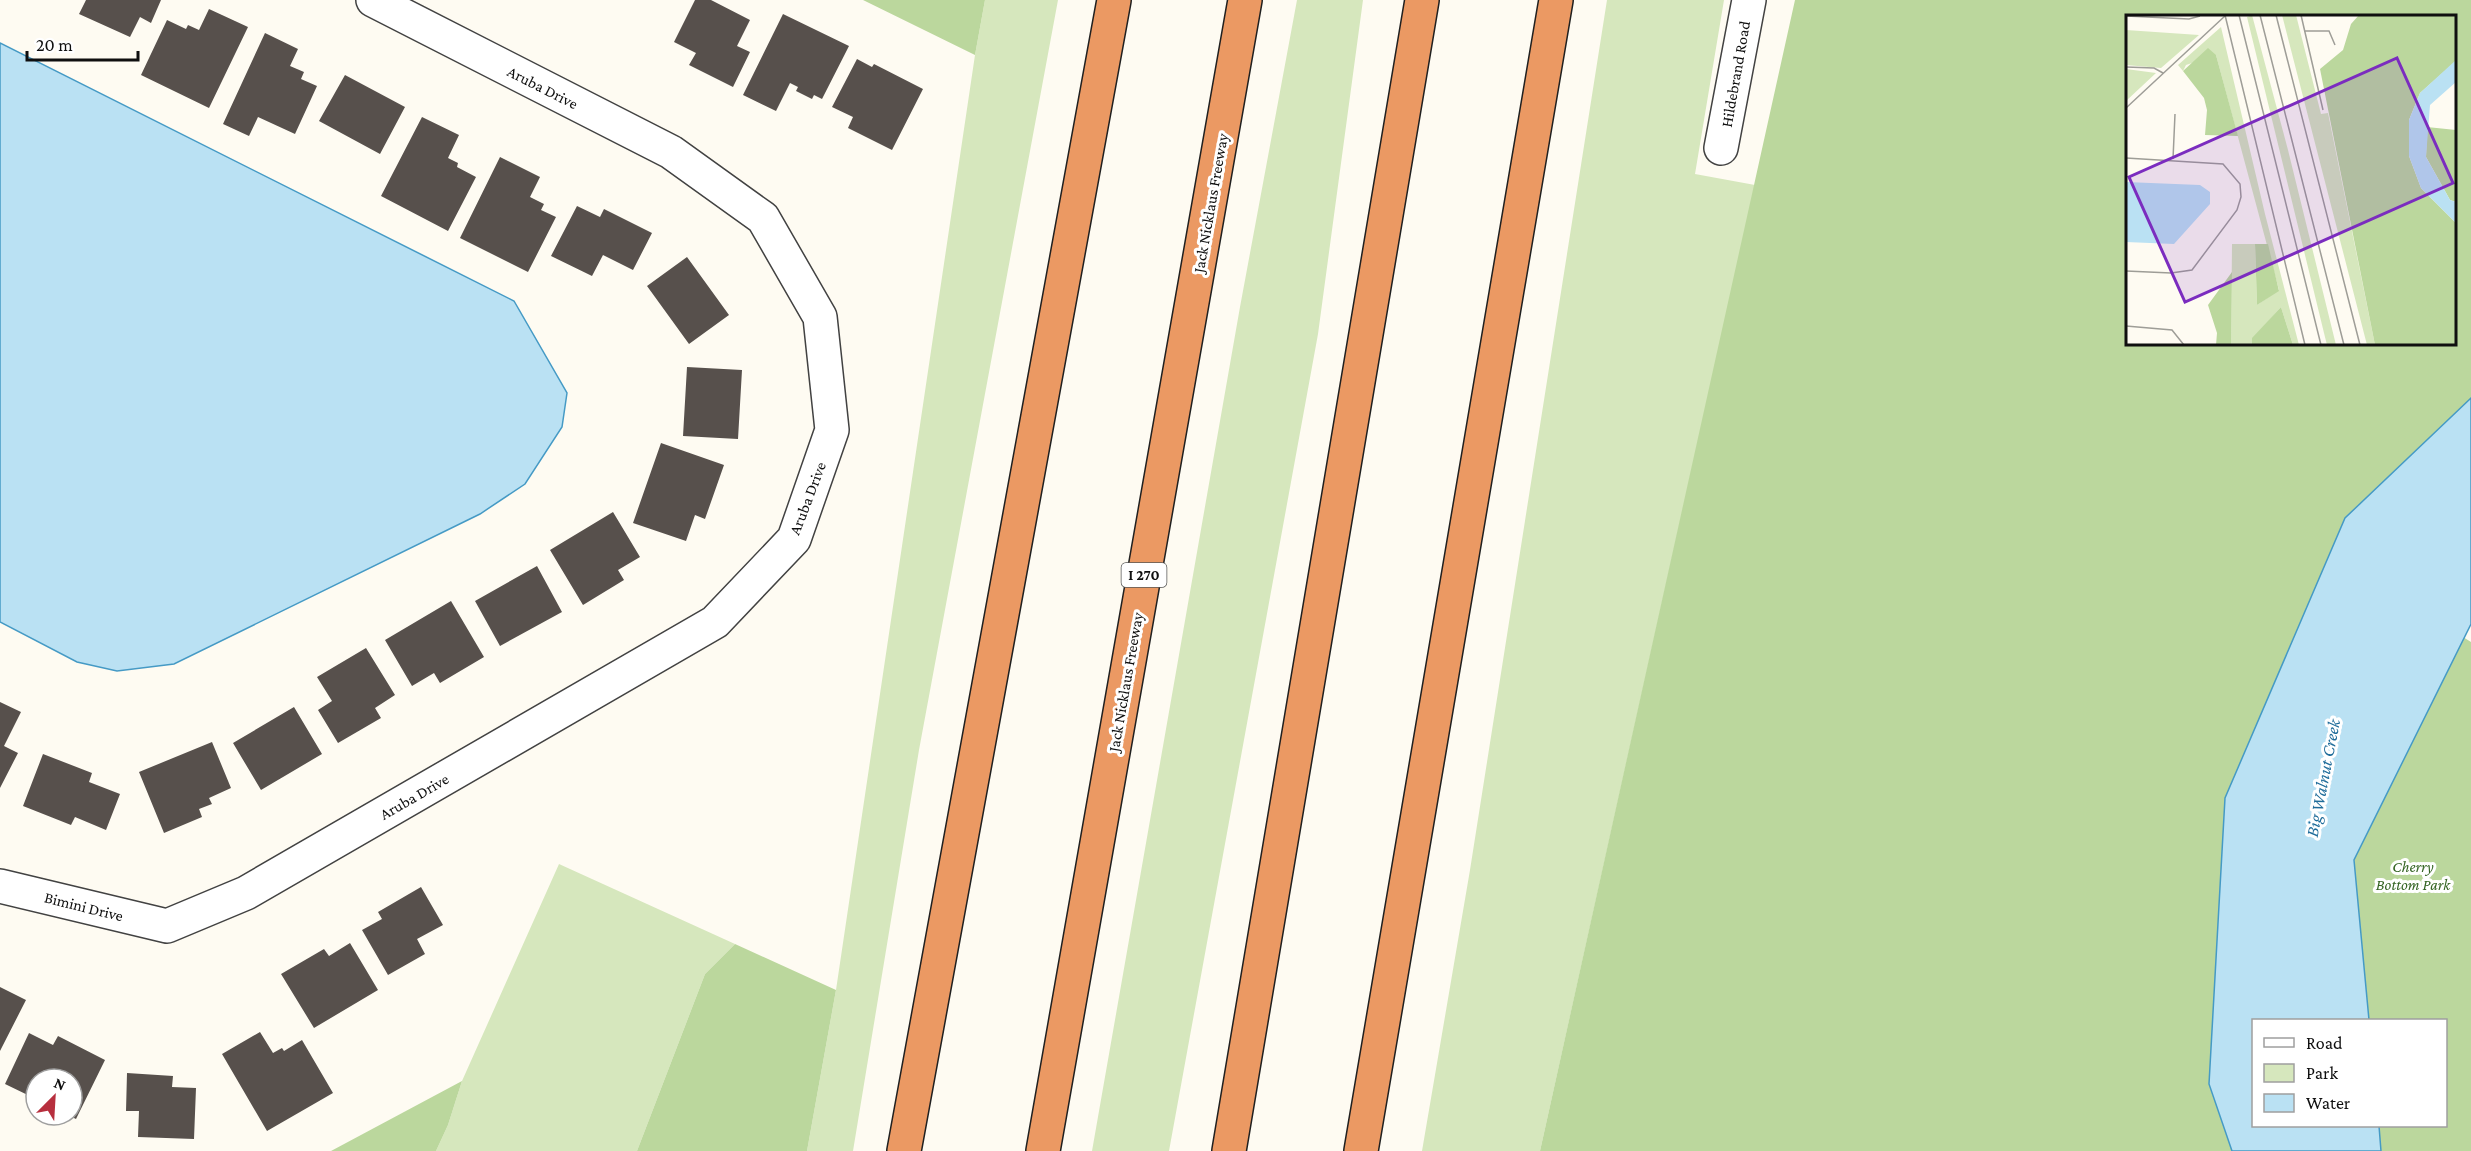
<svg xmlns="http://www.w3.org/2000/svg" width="2471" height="1151" viewBox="0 0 2471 1151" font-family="'Crimson Pro',serif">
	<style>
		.green { fill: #d6e7bd }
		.forest { fill: #bbd79d; fill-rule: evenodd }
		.water { fill: #bae1f3; stroke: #459ac5; stroke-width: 1.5 }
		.building { fill: #57504c }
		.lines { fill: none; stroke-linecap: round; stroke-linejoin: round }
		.minor-casing { stroke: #424242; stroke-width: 36 }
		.highway-casing { stroke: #202020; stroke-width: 36 }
		.minor { stroke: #fff; stroke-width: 33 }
		.highway { stroke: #eb9963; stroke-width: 33 }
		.labels { text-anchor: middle; stroke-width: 6; stroke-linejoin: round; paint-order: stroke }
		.shield { fill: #fff; stroke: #575757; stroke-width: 1.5 }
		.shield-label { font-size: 15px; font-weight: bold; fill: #0f0f0f }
		.street-label { font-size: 16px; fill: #0f0f0f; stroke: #fff }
		.park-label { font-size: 16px; font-style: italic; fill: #346423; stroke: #fff }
		.water-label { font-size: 18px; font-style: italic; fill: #1f6c9a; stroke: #fff }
		.inset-road { fill: none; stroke: #9e9d97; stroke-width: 1.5 }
		.view { fill: #7b2cbf; fill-opacity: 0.15; stroke: #7b2cbf; stroke-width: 3 }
		.inset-edge { fill: none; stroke: #0f0f0f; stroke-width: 3 }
	</style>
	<rect width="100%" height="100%" fill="#fefbf2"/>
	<path class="green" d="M985 0H1058L919 750 853 1151H807L836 990 975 55Z
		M1297 0H1363L1318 334 1169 1151H1092L1240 307Z
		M1607 0H1724L1695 174 1755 185 1540 1151H1422L1470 870Z
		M559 864 735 944 705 974 637 1151H436L448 1125 462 1081Z"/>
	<path class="forest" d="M863 0H985L975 55Z
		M1795 0H2471V398L2345 518 2209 1084 2232 1151H1540ZM2128 16H2454V344H2128Z
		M2463 637 2471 642V1151H2381L2379 1126H2446V1020H2369L2354 860Z
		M735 944 836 990 807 1151H637L705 974Z
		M462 1081 448 1125 436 1151H331Z"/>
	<path class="water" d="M0 43 514 301 567 393 562 427 525 484 480 514 174 664 117 671 77 662 0 622Z
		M2471 398V624L2354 860 2369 1020H2254V1126H2379L2381 1151H2232L2209 1084 2225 798 2345 518Z"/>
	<path class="building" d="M86 0H161L151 23 140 17 130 37 79 14Z
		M695 0H711L750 20 737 46 750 52 733 87 689 65 696 53 674 42Z
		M209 9 248 27 209 108 141 75 167 20 186 29 188 25 199 30Z
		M783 14 849 46 822 99 814 95 812 99 796 91 798 87 790 83 776 111 743 95Z
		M265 33 298 49 290 66 304 72 301 79 317 86 295 134 258 117 249 136 223 124Z
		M857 59 872 67 874 64 923 89 892 150 848 128 853 117 832 107Z
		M345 75 405 107 380 154 319 121Z
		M422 117 459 135 448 158 458 163 457 167 476 177 448 231 381 196Z
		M500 157 540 177 530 197 544 204 541 210 556 217 528 272 460 238Z
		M577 206 600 217 604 209 652 233 633 270 603 255 592 276 551 256Z
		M687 257 729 315 689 344 647 286Z
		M687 367 742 370 738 439 683 436Z
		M661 443 724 465 705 519 695 515 686 541 633 523Z
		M613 512 640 557 618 570 624 580 583 605 550 550Z
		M537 566 562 612 500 646 475 601Z
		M451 601 484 657 440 683 434 673 412 686 385 640Z
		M366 648 395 695 375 708 381 718 338 743 318 710 332 701 317 677Z
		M0 702 21 712 4 746 18 753 0 788Z
		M294 707 322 754 261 790 233 743Z
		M212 742 231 788 209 798 212 804 199 809 202 817 164 833 139 772Z
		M43 754 92 773 89 782 120 794 106 830 75 817 71 825 23 806Z
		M421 887 443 925 417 939 425 954 388 975 362 930 382 919 378 912Z
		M350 943 378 990 314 1028 281 974 324 949 329 956Z
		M0 987 26 1000 0 1051Z
		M260 1032 273 1053 282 1048 284 1051 302 1040 333 1093 267 1131 222 1054Z
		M29 1033 53 1045 58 1036 105 1060 76 1119 68 1115H72V1079H36V1099L5 1084Z
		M127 1073 173 1076 172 1087 196 1088 194 1139 138 1137 139 1111H126Z"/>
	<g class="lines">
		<g class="minor-casing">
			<path id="minor" d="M1721 148 1749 0
				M0 886 167 926 246 893 715 622 794 539 832 430 820 317 763 218 671 152 373 0"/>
		</g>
		<g class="highway-casing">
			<path id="highway" d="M904 1151 1114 0
				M1043 1151 1245 0
				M1229 1151 1422 0
				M1361 1151 1556 0"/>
		</g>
		<use href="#minor" class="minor"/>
		<use href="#highway" class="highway"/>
	</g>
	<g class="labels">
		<rect class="shield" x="1121.5" y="563" width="45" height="24" rx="4.5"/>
		<g class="shield-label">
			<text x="1144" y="580">I 270</text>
		</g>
		<g class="street-label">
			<text transform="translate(1735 74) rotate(-80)" y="6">Hildebrand Road</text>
			<text transform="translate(543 87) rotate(27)" y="6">Aruba Drive</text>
			<text transform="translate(1210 203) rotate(-80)" y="6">Jack Nicklaus Freeway</text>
			<text transform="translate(807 498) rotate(-69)" y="6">Aruba Drive</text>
			<text transform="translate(1125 682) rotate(-80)" y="6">Jack Nicklaus Freeway</text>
			<text transform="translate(414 796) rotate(-30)" y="6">Aruba Drive</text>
			<text transform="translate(84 906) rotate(14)" y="6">Bimini Drive</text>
		</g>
		<g class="park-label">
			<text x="2413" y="872">Cherry<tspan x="2413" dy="18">Bottom Park</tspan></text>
		</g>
		<g class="water-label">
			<text transform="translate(2323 778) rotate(-79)" y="6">Big Walnut Creek</text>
		</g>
	</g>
	<g transform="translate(2126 15)">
		<rect width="330" height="330" fill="#fefbf2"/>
		<path d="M126 0 162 135 210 330H201L198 318 121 2ZM156 0H170L195 99 202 98 249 330H241ZM95 12 139 199 173 330H167L155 292 127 323 126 330H105L106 229H129L131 290 153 275 90 40 60 50 57 56 52 50ZM0 15 73 20 35 53 0 50ZM0 54 30 58 0 86Z" fill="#d6e7bd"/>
		<path d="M233 0H330V46L294 78 283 105V141L295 173 330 208V330H249L194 54 217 35 225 9ZM82 33 90 40 112 121 79 120 81 95 78 83 57 56ZM301 112 330 115V187L324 185 300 142ZM129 229H142L153 276 131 290ZM106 257 105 330H90L91 318 82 290ZM155 292 167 330H126V323Z" fill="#bbd79d"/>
		<path d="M330 45V67L304 90 300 142 324 185 330 187V208L295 173 283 141V105L294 78ZM0 167 74 170 84 177V189L48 229 0 227Z" fill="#bae1f3"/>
		<path class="inset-road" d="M99 0 179 330M113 0 195 330M134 0 218 330M150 0 234 330M175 0 197 95M0 1 63 4 74 1M178 16H203L209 30M0 52 28 53 37 58M0 93 100 0M0 143 97 149 114 169 115 182 111 195 66 255 45 258 0 256M47 144 49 99M0 311 46 315 58 330"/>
		<path class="view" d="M271 43 327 168 59 287 3 162Z"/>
		<rect width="330" height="330" class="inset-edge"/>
	</g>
	<rect x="2252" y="1019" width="195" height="108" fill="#ffffff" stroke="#9f9f9f" stroke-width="1.5"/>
	<rect x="2264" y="1038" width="30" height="9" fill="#ffffff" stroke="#9f9f9f" stroke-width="1.5"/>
	<text x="2306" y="1049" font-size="18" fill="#0f0f0f">Road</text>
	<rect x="2264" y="1064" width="30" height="18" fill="#d6e7bd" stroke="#9f9f9f" stroke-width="1.5"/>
	<text x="2306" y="1079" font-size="18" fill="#0f0f0f">Park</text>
	<rect x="2264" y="1094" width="30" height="18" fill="#bae1f3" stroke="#9f9f9f" stroke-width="1.5"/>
	<text x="2306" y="1109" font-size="18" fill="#0f0f0f">Water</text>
	<g transform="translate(54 1097) rotate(24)"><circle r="28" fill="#ffffff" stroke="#9f9f9f" stroke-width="1.5"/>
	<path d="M0-4.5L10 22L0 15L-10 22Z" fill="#b72f3e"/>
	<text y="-9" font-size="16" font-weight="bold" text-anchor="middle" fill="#0f0f0f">N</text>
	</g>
	<path d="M27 51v9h111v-9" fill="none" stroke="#0f0f0f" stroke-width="3"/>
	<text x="36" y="51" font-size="18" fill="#0f0f0f" stroke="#ffffff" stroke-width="4.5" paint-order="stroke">20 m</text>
</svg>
